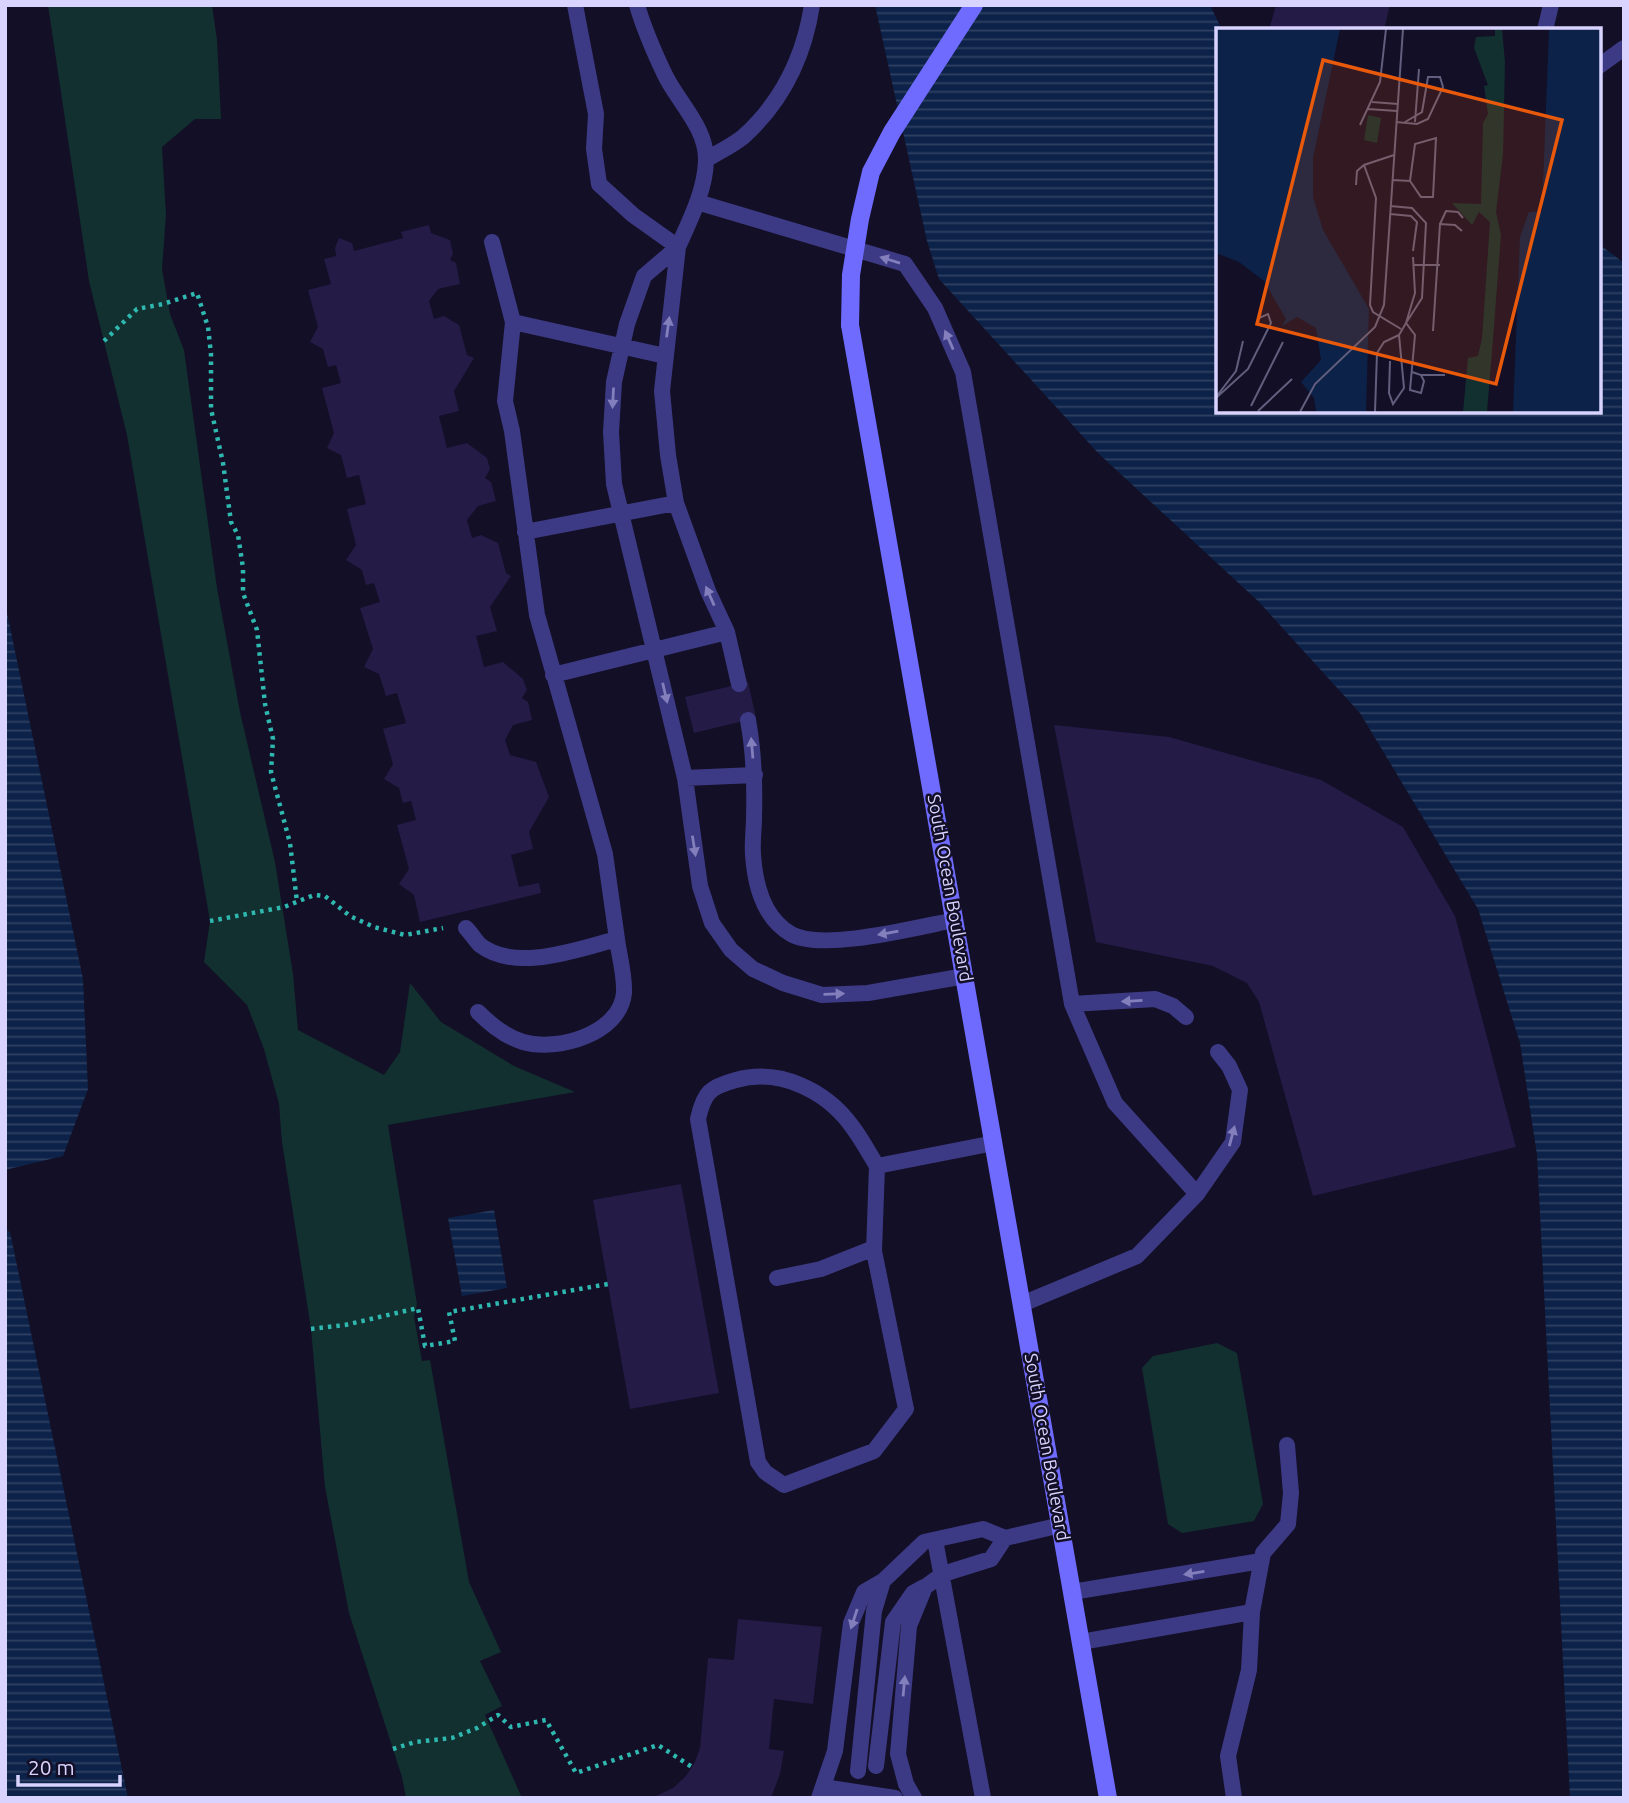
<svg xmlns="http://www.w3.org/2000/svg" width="1629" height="1803" viewBox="0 0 1629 1803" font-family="Ubuntu,sans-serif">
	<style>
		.grass { fill: #12302f }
		.water { fill: url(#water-rules) }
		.building { fill: #241b47 }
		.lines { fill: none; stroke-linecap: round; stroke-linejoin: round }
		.path { stroke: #2fb8b0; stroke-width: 4.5; stroke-dasharray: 3.5 5; stroke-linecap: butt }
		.lane { stroke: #3d3a85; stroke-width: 16 }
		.secondary { stroke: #6f6bff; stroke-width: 18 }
		.secondary-bridge { stroke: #6f6bff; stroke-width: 18 }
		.oneway { fill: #837fbc }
		.labels { text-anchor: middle; stroke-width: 5; stroke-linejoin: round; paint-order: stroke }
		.street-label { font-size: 18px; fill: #d9d4ff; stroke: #130f26 }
		.inset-road { fill: none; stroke: #625e7d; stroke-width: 2 }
		.view { fill: #e8590c; fill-opacity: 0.15; stroke: #e8590c; stroke-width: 3.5 }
		.inset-edge { fill: none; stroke: #d9d4ff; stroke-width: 3.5 }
	</style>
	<defs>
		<pattern id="water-rules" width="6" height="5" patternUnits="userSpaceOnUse" patternTransform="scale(1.75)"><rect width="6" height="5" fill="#0c2248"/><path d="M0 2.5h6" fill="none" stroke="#2f4163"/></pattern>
	</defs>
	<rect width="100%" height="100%" fill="#130f26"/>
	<path class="grass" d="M48 5H212L217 40 221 119H195L162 147 166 215 162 269 170 314 184 350 217 588 240 712 275 862 293 974 298 1030 384 1075 400 1052 410 983 441 1022 514 1066 575 1092 388 1125 417 1304 414 1317 422 1361 430 1360 469 1582 501 1652 480 1661 502 1706 485 1715 522 1798H406L402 1777 349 1613 325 1487 311 1329 282 1142 279 1104 264 1049 247 1005 204 962 210 921 127 435 89 281Z
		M1217 1343 1237 1353 1263 1504 1254 1521 1182 1533 1168 1524 1142 1368 1153 1356Z"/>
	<path class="water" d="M875 5H1210L1222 30H1218V411H1599V244L1624 263V1798H1570L1537 1155 1520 1043 1478 909 1360 713 1258 601 1099 454 939 279 927 241Z
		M5 603 83 979 88 1089 63 1156 5 1170Z
		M494 1210 507 1288 462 1296 448 1218Z
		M5 1229 10 1232 128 1798H5Z"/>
	<path class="building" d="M1276 5H1390L1384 30H1269Z
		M429 225 431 233 450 240 453 254 450 260 456 263 460 284 438 289 429 301 434 319 444 316 459 325 467 355 474 358 454 391 459 411 439 416 447 448 467 443 487 458 490 469 485 478 491 482 496 501 478 506 467 520 472 538 481 535 498 543 506 573 511 576 490 607 497 631 476 636 484 667 503 662 523 679 527 690 522 698 528 702 532 720 513 725 505 740 510 755 536 762 549 797 529 832 533 849 511 855 519 887 539 883 541 893 420 922 414 895 399 884 409 869 397 825 416 820 411 801 403 803 399 788 384 779 393 764 383 729 406 723 397 693 386 696 379 674 364 667 373 649 360 608 380 602 374 583 366 585 362 570 346 560 356 545 347 509 366 504 359 475 347 478 341 455 327 448 334 433 322 388 341 383 336 365 328 367 323 349 310 342 318 327 308 290 331 284 324 259 336 256 335 248 339 238 352 243 354 251 403 238 401 232Z
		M748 682 756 718 694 733 685 697Z
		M1054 725 1169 737 1321 780 1403 827 1455 916 1516 1147 1313 1196 1259 1002 1247 983 1213 966 1096 942Z
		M681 1184 719 1393 630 1409 593 1200Z
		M738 1619 822 1627 813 1704 774 1699 769 1749 784 1751 780 1774 771 1798H652L673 1788 686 1776 695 1762 700 1748 708 1658 734 1660Z"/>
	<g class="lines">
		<path class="path" d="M104 341 137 309 163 304 197 293 208 327 211 354V409L223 463 231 522 238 535 243 568V593L257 630 265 704 273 739 271 772 290 843 297 902
			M210 921 284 907 314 895 325 896 350 916 374 927 405 935 443 928
			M311 1329 345 1325 418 1308 425 1346 455 1341 449 1312 608 1284
			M393 1749 415 1742 452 1738 477 1728 498 1715 511 1727 546 1720 576 1773 658 1745 692 1767"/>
		<path class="lane" d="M575 5 596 114 594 149 599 184 633 215 678 247C690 220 705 191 706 161 707 128 678 102 665 75 654 52 644 29 637 5
			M1545 30 1551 5
			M1599 66 1624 48
			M706 160C718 152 732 146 743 137 783 101 804 57 812 5
			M697 202 905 264 935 308 963 372 1072 1004 1115 1103 1197 1194
			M513 322 665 356
			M525 532 676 503
			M553 675 727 632
			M739 684 727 632 708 591 676 503 668 455 662 391 678 247 644 276 627 324 614 382 611 432 614 484 685 778 700 886 712 923 731 950 753 969 783 983 822 995 868 993 965 976
			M748 720C754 753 755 784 754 817 754 829 752 842 753 855 755 884 763 918 791 934 822 952 918 927 955 920
			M685 778 755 775
			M466 928C471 933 475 940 480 945 516 973 578 949 617 939L605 854 537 615 512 431 505 401 513 322 492 242
			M1072 1004 1155 999 1173 1006 1186 1017
			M478 1012C491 1025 506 1037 523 1042 557 1052 620 1034 624 993 625 976 619 955 617 939
			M877 1166C869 1153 861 1138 851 1125 825 1090 779 1068 736 1080 710 1087 704 1092 698 1119L758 1462 765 1472 784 1485 874 1451 906 1409 874 1251 877 1166 994 1143
			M777 1278 821 1269 874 1248
			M1022 1304 1137 1256 1197 1194 1233 1142 1240 1090 1229 1066 1218 1052
			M935 1540 983 1798
			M1072 1592 1261 1561
			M1081 1642 1252 1612
			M876 1766 893 1622 913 1593 924 1587
			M858 1771 874 1611 883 1581
			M823 1787 895 1798
			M819 1798 835 1751 851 1623 864 1592 883 1581 924 1542 983 1529 1005 1538 1061 1525
			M914 1798 906 1784 898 1754 909 1626 925 1587 943 1574 991 1559 1005 1538
			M1234 1798 1228 1756 1249 1670 1252 1612 1263 1553 1288 1524 1291 1493 1287 1445"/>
		<path class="secondary" d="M850 325 1108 1798"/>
		<path class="secondary-bridge" d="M850 325 851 275 860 219 871 172 892 132 974 5"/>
	</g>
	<defs><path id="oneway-solid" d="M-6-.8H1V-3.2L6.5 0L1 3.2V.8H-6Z" transform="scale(1.75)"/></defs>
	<g class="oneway">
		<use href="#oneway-solid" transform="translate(890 260) rotate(-163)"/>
		<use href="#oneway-solid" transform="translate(668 327) rotate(-82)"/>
		<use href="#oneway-solid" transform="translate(949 340) rotate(-114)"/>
		<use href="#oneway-solid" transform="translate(613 398) rotate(93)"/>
		<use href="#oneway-solid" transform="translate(710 596) rotate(-114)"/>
		<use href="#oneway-solid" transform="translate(665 693) rotate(77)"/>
		<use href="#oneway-solid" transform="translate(752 748) rotate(-95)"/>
		<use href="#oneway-solid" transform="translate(694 846) rotate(81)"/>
		<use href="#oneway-solid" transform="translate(888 933) rotate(170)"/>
		<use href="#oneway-solid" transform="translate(834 994) rotate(-2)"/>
		<use href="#oneway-solid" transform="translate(1132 1001) rotate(177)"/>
		<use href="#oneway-solid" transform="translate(1232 1136) rotate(-75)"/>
		<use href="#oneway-solid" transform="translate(1194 1573) rotate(171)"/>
		<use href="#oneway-solid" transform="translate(854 1619) rotate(108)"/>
		<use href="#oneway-solid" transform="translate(904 1686) rotate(-85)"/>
	</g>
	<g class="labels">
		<g class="street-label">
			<text transform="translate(950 888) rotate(80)" y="6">South Ocean Boulevard</text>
			<text transform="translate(1047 1447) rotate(80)" y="6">South Ocean Boulevard</text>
		</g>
	</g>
	<g transform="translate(1216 28)">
		<rect width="385" height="385" fill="#130f26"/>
		<path d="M279 1H286L289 34 287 126 280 184 285 207 277 311 271 384H247L252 330 262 328 266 311 274 194 263 184 256 197 236 175 265 176 267 95 272 86 268 58 272 57 258 20 260 9 279 8ZM152 87 165 90 161 115 148 112Z" fill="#12302f"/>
		<path d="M0 1H124L97 130V169L107 202 153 281 150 384H100L98 370 85 354 105 332 100 300 81 289 66 298 70 291 48 253 23 234 0 225ZM333 1H385V384H297L304 209 313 184 326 183Z" fill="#0c2248"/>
		<path class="inset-road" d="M156 74 182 76M152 81 181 83M180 94 201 96 212 91 227 59 224 49H212L206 84 189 94M199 94 203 41M144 97 164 54 170 1M148 137 160 170 154 277 157 284 185 301M176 152 194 153 199 116 220 110 217 169H205L194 153M140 157 141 143 148 137 178 127M174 178 196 180 210 195 206 270 190 295 199 265 197 229M174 186 195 188 201 194 197 223M224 196 230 183 242 184 247 190M197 237H224M217 303 224 196 239 197 246 203M174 333 173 365 177 376 188 360 183 307 190 295 199 307 194 362 205 365 208 353 205 347 196 344M205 347H229M0 369 20 343 27 313M0 370 32 341 55 295 52 286 43 290M35 378 67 314M42 383 76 351M84 384 99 356 159 299 168 277 187 1M159 384 161 325 168 314 183 307"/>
		<path class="view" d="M107 32 346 92 280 356 41 296Z"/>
		<rect width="385" height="385" class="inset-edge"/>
	</g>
	<rect width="1629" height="1803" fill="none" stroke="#d9d4ff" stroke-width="14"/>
	<path d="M18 1775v10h102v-10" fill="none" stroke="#d9d4ff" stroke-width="3.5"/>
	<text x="28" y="1775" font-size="21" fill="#d9d4ff" stroke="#130f26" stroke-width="5" paint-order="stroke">20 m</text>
</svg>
